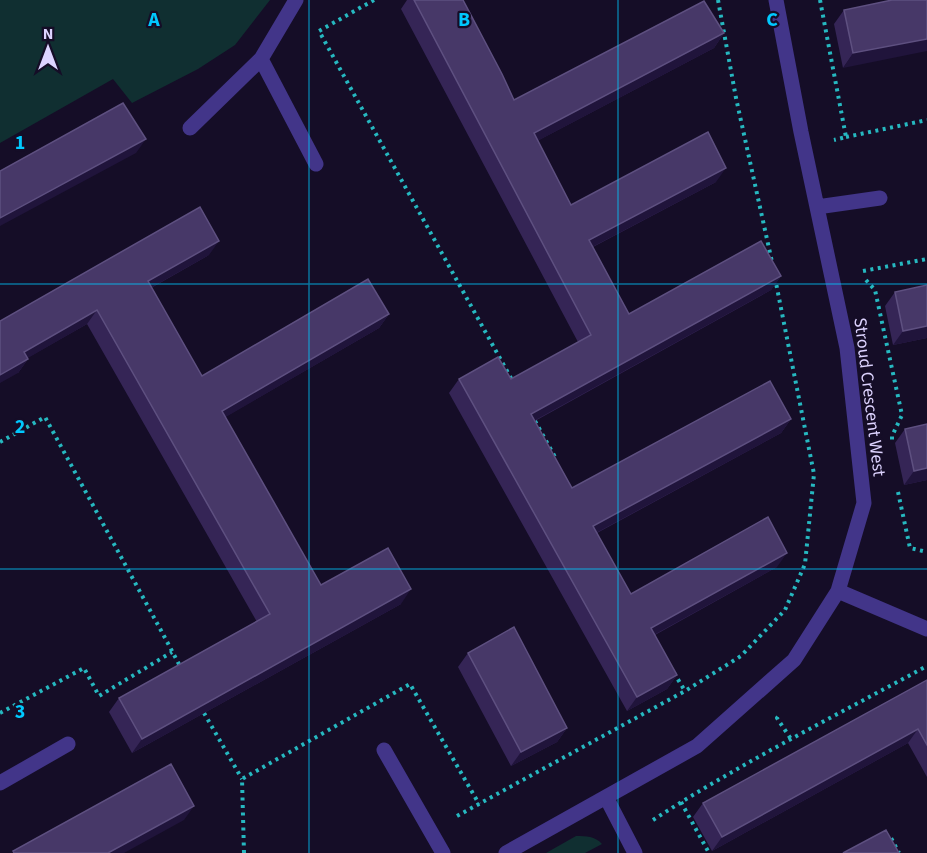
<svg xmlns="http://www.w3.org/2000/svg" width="927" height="853" viewBox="0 0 927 853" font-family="'Source Sans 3',sans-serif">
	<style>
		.green { fill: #102f31 }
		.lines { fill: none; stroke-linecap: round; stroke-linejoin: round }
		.path { stroke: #26b8c0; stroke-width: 4; stroke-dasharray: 3 4.5; stroke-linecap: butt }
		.minor { stroke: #423589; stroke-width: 15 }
		.wall { fill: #352556 }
		.shaded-wall { fill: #20143b }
		.building { fill: #473868; stroke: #5e5080; stroke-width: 1.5 }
		.grid { fill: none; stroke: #00c8fe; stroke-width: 1.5; stroke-opacity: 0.55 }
		.labels { text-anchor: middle; stroke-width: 4.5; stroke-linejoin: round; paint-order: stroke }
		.street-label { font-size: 18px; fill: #ddd3ff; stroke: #150d27 }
		.grid-label { font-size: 20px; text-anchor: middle; font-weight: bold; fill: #00c8fe; stroke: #150d27; stroke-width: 4.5; stroke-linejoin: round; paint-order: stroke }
	</style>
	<rect width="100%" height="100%" fill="#150d27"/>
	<path class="green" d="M0 0H270L235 45 198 69 132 103 113 79 0 143Z
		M576 836C586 836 595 836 602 844L585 853H546Z"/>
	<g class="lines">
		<path class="path" d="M374 0 319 31 512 380
			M718 0 736 98 772 262
			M820 0 846 137 834 140
			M846 137 927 120
			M863 271 927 259
			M866 280 875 290 902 415 892 436V441
			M535 421 555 457
			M0 442 45 417 164 636 181 668
			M898 492 910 548 927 552
			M674 673 685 691
			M0 713 84 668 99 696 172 652
			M204 713 242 779
			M778 717 777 718 791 739
			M681 802 709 853
			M457 816 685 691 741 656 785 610 805 564 814 474 775 278
			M653 820C741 763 835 716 927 666
			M886 839 890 836 899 853
			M244 853 242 779 410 684 479 804"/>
		<path class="minor" d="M261 59 316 164
			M190 128 261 59 296 0
			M817 207 880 198
			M838 591 927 629
			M384 750 443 853
			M0 783 68 744
			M606 797 635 853
			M506 853 697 746 794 660 838 591 864 503 847 348 801 132 776 0"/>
	</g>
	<path class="wall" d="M407 0H463L514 100 724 33 714 48 537 141 571 205 716 182 593 247 629 314 781 276 771 290 535 421 572 488 791 419 781 433 597 533 631 594 777 567 655 635 677 675 667 689 627 711 449 393 459 379H511L578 342 401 9Z
		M892 0 843 68 834 24 844 10Z
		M209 255 151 288 202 376 389 314 379 328 225 417 321 585 401 604 132 753 109 712 119 698 257 622 87 324 27 358 28 359 18 373 0 321Z
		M927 285V338L893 345 885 306 895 292Z
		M927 424V480L904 485 895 443 905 429Z
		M468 653 567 728 557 742 511 766 458 667Z
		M927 680V777L908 743 712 851 693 817 703 803Z"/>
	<path class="shaded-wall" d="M724 33 714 48 524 148 534 133Z
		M927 39V51L843 68 853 53Z
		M146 139 136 153 0 226V218Z
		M726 168 716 182 579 254 589 240Z
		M219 241 209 255 138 295 148 281Z
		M781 276 771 290 521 428 531 414Z
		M97 310 87 324 14 366 24 352Z
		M389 314 379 328 212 425 222 411Z
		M927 326V338L893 345 903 331Z
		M28 359 18 373 0 383V375Z
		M791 419 781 433 583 540 593 526Z
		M927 468V480L904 485 914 471Z
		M787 553 777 567 641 642 651 628Z
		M411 589 401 604 132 753 142 739Z
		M677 675 667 689 627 711 637 697Z
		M567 728 557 742 511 766 521 752Z
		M918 729 908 743 712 851 722 837Z
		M194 806 184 820 124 853H108Z"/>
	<path class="building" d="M414 0H463L502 74 514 100 704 1 724 33 534 133 571 205 708 132 726 168 589 240 629 314 761 241 781 276 531 414 572 488 770 381 791 419 593 526 631 594 768 517 787 553 651 628 677 675 637 697 459 379 498 357 511 379 591 335Z
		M892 0H927V39L853 53 844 10Z
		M123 103 146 139 0 218V171Z
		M200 207 219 241 148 281 202 376 368 279 389 314 222 411 321 585 388 548 411 589 142 739 119 698 270 614 97 310 24 352 28 359 0 375V321Z
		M927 285V326L903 331 895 292Z
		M927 424V468L914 471 905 429Z
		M514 627 567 728 521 752 468 653Z
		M927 680V745L918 729 722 837 703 803Z
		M171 764 194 806 108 853H14L13 851Z
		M886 830 899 853H843Z"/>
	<path class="grid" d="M309 0V853M618 0V853M0 284H927M0 569H927"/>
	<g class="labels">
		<g class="street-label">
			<text transform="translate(870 397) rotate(83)" y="6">Stroud Crescent West</text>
		</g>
	</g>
	<g class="grid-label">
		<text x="154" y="26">A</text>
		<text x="464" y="26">B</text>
		<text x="772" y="26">C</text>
		<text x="20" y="149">1</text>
		<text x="20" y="433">2</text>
		<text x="20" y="718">3</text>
	</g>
	<g transform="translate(48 48)" stroke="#150d27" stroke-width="4.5" paint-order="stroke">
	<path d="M0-4.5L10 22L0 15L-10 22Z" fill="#ddd3ff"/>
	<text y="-9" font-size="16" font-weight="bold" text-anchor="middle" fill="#ddd3ff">N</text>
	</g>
</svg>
